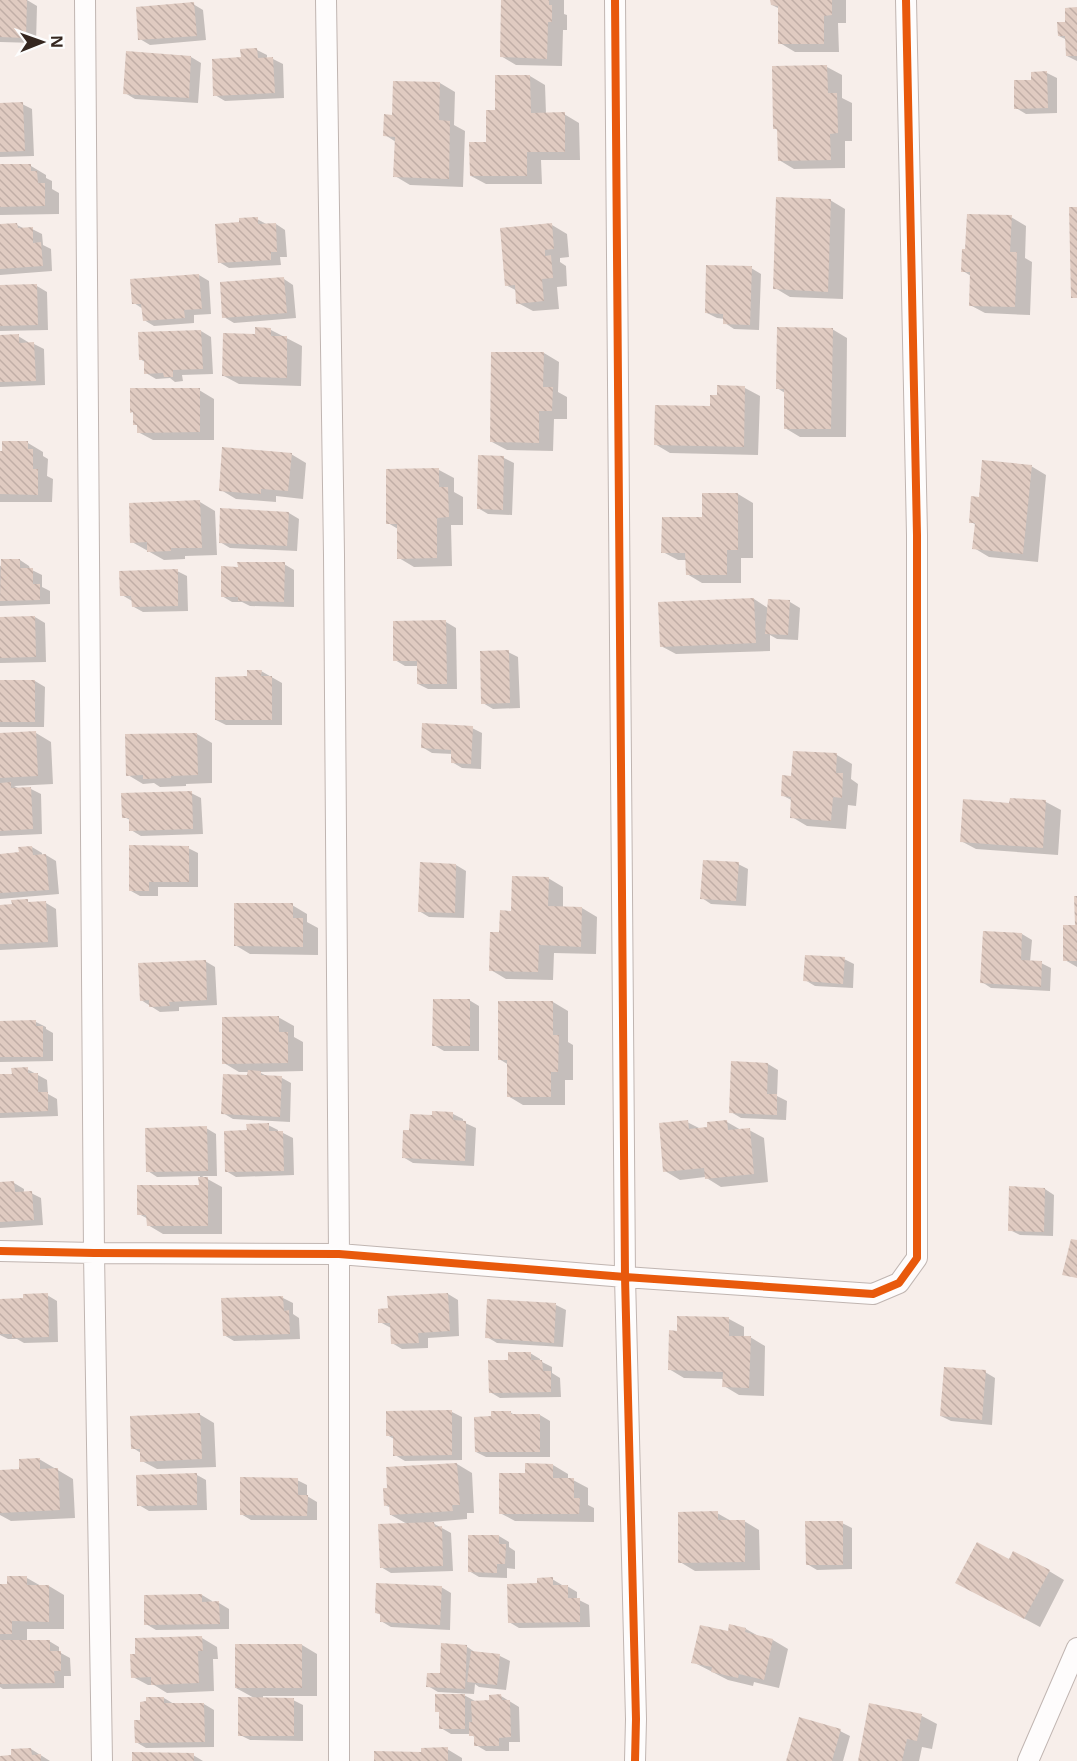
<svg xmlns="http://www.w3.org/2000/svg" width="1077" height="1761" viewBox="0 0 1077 1761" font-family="'Open Sans',sans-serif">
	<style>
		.shadow { fill: #0003 }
		.building { fill: url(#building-back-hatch) }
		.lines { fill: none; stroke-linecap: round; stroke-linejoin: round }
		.street-casing { stroke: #c0b5b1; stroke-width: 22 }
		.street { stroke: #fefcfc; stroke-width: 20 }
		.cycleway-casing { stroke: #fdfdfd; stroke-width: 11 }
		.cycleway { stroke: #e8590c; stroke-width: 8 }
	</style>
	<defs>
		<pattern id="building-back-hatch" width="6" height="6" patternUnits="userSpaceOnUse" patternTransform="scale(1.5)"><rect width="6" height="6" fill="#e0cbc1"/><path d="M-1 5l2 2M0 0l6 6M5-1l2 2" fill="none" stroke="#c1aea6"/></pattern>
	</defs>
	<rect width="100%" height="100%" fill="#f7eeea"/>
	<path class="shadow" d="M0 0H27L37 6 36 43 0 42Z
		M503 0H564V14L567 15V30H563L562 66 516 65 501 56Z
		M772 0H846V23H838L839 52H795L780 43 778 8 772 5Z
		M193 4 203 10 206 40 150 45 140 39Z
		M1077 9V61L1067 56V40L1059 36Z
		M257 50 267 55V59H273L283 64 284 98 225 101 215 95 242 59Z
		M127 53 191 57 201 63 198 103 135 99 125 93Z
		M827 67 842 75V98L852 103V141H845V168L794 169 779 160V131L774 128Z
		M1047 73 1057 78V113L1026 114 1016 108 1033 81Z
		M530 76 545 85 546 114H564L579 123 580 160H541L542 184H486L471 176 488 143 496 111V77Z
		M440 83 455 92 454 125 465 131 463 187 410 185 395 176 396 142 385 135 394 116Z
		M0 104H22L32 109 34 156 0 157Z
		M0 166H31L46 175V178L52 181V189L59 193V214L0 215Z
		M830 200 845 209 843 299 790 297 775 288Z
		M1011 217 1026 226 1025 258 1032 262 1030 315 985 313 970 305 971 276 963 271Z
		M257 219 268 225 276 224 285 230 287 257H280L281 265 229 268 219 262 241 224Z
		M17 225 25 229H32L42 234 43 245 51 249 52 271 0 275V226Z
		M552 225 567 234 569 257 560 258V262L566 266 567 286 557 287 559 309 533 311 518 303 517 291 506 285Z
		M751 268 761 274 759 330 734 329 725 323V319L717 318 707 313Z
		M199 275 209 281 211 314 194 315V323L154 326 144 320 143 309 134 303Z
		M284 279 293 285 296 318 234 323 224 317Z
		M37 286 47 292 48 330 0 331V287Z
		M257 329 271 330 302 346 301 386 239 384 224 376 256 335Z
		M832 329 847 338 846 437H800L785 428V393L777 388Z
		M201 331 211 337 213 374 182 375 183 381 175 382 170 378 156 379 146 373 145 362 140 359Z
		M18 336 28 342V344H34L44 349 45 385 0 387V337Z
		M544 353 559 362 558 392 567 397V419H554L553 451 507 450 492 442Z
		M719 387 745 388 760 396 758 455 670 453 655 444 712 408 718 396Z
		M199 390 214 399V440H153L138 432V426L135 424V413L132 412Z
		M28 443 43 452V456L48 459 47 476 53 479 52 502H0V452Z
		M291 454 306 463 303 499 276 496V502L236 499 221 490Z
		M504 458 514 463 512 515 488 514 478 508Z
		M1031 466 1046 475 1038 562 989 557 974 548 976 525 971 522 980 498Z
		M439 470 454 478V492L463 497V525H451L452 566 414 567 399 558 398 529 388 523Z
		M704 494H738L753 503V558H741V583H702L687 574V560H678L663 552 704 519Z
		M200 502 215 511 217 555 185 556V559L164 560 132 542Z
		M289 513 299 519 297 551 230 548 220 542Z
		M20 560 29 566 30 569 42 575V587L50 591V604L0 606V566Z
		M284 564 294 570V607L250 606 242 602H232L222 596Z
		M177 571 187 576 188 611 143 612 134 607 132 601 122 595Z
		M754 599 768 608 790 602 800 608 798 640 777 639 770 635V651L676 654 661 646Z
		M35 617 45 623 46 662 0 663V618Z
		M446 622 456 628 457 689H428L418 684V666H405L395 660Z
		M508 652 518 657 520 708 493 709 483 703Z
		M261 671 282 683V725H226L216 720 249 678Z
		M0 681H35L45 687 44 727H0Z
		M472 728 482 733 481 769 462 768 452 762 453 754 432 753 422 747Z
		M36 733 51 742 53 784 14 786 20 789H31L41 794 42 834 0 836V734Z
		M197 734 212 743V783L186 784V786L160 787 154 783 143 784 128 775Z
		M837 755 852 764 851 779 858 784 856 806 848 805 846 829 807 826 792 817 793 801 782 795 792 777Z
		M191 793 201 798 203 834 141 836 131 830 130 820 124 817Z
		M1046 802 1061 810 1058 855 976 849 961 841 1011 804Z
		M32 847 42 853V856L46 855 56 861 59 894 0 899V855L20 854Z
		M188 848 198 853V887H158V896H140L131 891Z
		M421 864 456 865 466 871 464 918 429 917 419 911Z
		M738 864 748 869 746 906 711 904 702 898Z
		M548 878 563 887V908H582L597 917 596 954 554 953 553 980 506 979 491 970 501 934 512 913Z
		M1077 898V967L1065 960 1076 926Z
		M27 901 32 904 46 903 56 909 58 947 0 950V906H13Z
		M292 905 307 914V922L318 928V955L250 954 235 945Z
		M1022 934 1032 940 1030 962 1041 963 1051 968 1050 991 991 988 982 982Z
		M844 959 854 964 853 988 815 986 805 980Z
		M205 961 215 967 217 1005 179 1007V1011L160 1012 141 1000Z
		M469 1000 479 1006V1051H444L434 1045Z
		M553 1002 568 1011V1042L573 1045V1080H565V1105H523L508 1096 509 1065 499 1059Z
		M278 1017 294 1026V1037L303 1042V1071L259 1072 269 1077 282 1078 291 1083 290 1122 233 1119 223 1113 249 1077V1072H239L224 1063Z
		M0 1022H36L46 1027V1029L53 1033V1061L0 1062Z
		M768 1064 778 1070 777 1096 787 1101 786 1120 741 1118 731 1112Z
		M27 1069 47 1080 48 1094 57 1099 58 1116 0 1118V1076L13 1075Z
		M453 1114 463 1119V1122L476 1128 474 1166 413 1163 403 1157 411 1131 433 1117Z
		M687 1122 701 1129 727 1122 741 1130H749L764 1138 768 1182 721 1187 705 1177 680 1180 665 1171Z
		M268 1125 278 1130V1133H283L293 1138 294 1175 236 1177 226 1171 248 1131Z
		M206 1128 216 1134 217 1176H202L222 1187V1234H163L148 1225V1219L139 1214 200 1187V1176L157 1177 148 1171Z
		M14 1183 24 1189V1193H31L41 1198 43 1225 0 1228V1189Z
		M1045 1189 1054 1195 1053 1236 1020 1235 1010 1230Z
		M448 1294 458 1300 459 1336 428 1338V1348L402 1349 392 1343 391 1328 380 1322Z
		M47 1295 57 1301 58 1342 24 1343 17 1339H8L0 1335V1300L24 1299Z
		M283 1298 293 1303V1314L299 1318 300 1339 234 1341 224 1335Z
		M556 1305 566 1310 563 1347 497 1343 487 1337Z
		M679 1317 729 1319 744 1327V1337H750L765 1346 764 1396 739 1395 724 1386V1379L684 1378 669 1369 678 1332Z
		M530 1353 540 1359V1361L552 1367V1373L560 1378 561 1397 500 1398 490 1392 509 1361Z
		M985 1372 995 1378 992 1425 951 1421 941 1416Z
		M452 1412 462 1417V1460L405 1461 395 1455 394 1439 387 1435Z
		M510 1412 516 1416 540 1415 550 1421V1457H486L476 1452 493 1418Z
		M199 1414 214 1423 216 1467 157 1469 142 1461 141 1453 133 1448Z
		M39 1459 73 1479 75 1518 11 1521 0 1515V1471L21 1470Z
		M457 1464 472 1473 474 1513H467V1519L431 1522 451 1533 453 1571 391 1573 381 1567 409 1525 391 1515V1508L385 1505Z
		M553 1465 568 1474V1480H573L588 1488V1505L594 1508V1522L515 1521 500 1513 526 1475Z
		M197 1475 206 1480 207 1510 149 1511 139 1505Z
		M297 1480 307 1485V1496L317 1502V1520H251L241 1514Z
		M717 1513 733 1522 744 1521 759 1530 760 1570 695 1571 680 1562Z
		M842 1523 852 1528V1569L817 1570 807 1564Z
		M499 1536 509 1542V1547L515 1551V1569L507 1568V1578L479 1577 469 1571Z
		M1009 1561 1049 1571 1064 1580 1040 1627 972 1591Z
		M27 1578 41 1586H49L64 1595V1629H27V1642L49 1641 59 1647V1652L70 1658 71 1676H64V1688L3 1689 0 1687V1586H9Z
		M552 1579 562 1585V1586H567L577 1592V1599L589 1605 590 1627 519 1628 509 1622 539 1585Z
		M441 1587 451 1593 450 1630 391 1627 381 1621V1615L377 1613Z
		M202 1595 212 1601V1603H219L229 1609V1629L156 1630 146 1624Z
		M746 1629 760 1637 773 1640 788 1649 779 1688 754 1682 753 1686 728 1680 693 1662 729 1632Z
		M202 1638 217 1647 218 1659H213L214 1691 167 1693 154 1685H148L133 1677Z
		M302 1645 317 1654V1696H263V1699L293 1700 303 1705V1741L250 1740 240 1735 256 1699 236 1688Z
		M466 1646 476 1653 500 1656 510 1661 506 1690 479 1687 475 1684 474 1694 438 1692 428 1686 441 1675Z
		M462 1694 475 1701 491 1702 501 1696 519 1707 520 1742H509V1751H486L476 1745V1738L470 1734H451L441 1728V1713L437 1711Z
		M164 1698 174 1704H204L214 1710V1747L146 1748 136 1742 142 1722Z
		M870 1705 922 1716 937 1724 932 1749 922 1747 919 1761H859Z
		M840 1731 850 1736 843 1761H788Z
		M31 1749 50 1761H0V1757L13 1756Z
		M447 1749 462 1758V1761H376Z
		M193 1755 203 1761H133Z"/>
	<path class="building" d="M0 0H27L26 38 0 37Z
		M501 0H549V5H552V22H548L547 59 500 57Z
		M770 0H832V15L824 16V44H778V6L771 5Z
		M194 2 197 36 138 40 136 7Z
		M1077 7V56H1066L1065 36H1058L1057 22H1065V8Z
		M257 48 258 58 273 57 275 93 213 96 212 59 241 57 240 49Z
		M126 51 191 56 189 98 123 94Z
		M827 65 828 93H837L838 133 830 134 831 160 778 161 777 129H773L772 66Z
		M1047 71 1048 108 1014 109V80H1031V72Z
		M495 75H530L531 113 565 112V152H527V176H470L469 142H486V110H495Z
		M393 81 440 82 439 120 450 121 449 179 393 177 395 137 383 136 384 114 392 115Z
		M23 102 25 151 0 152V103Z
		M0 164H31V171H37L38 183H45V206L0 207Z
		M776 197 831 199 828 292 773 289Z
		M1069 207H1077V298H1071Z
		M967 214 1012 215 1010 252H1017L1015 307 969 306 970 272H961L962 249H965Z
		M258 217V224L276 223 277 252H271V260L218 263 215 224 239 222V218Z
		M17 223 18 228 33 227V243L41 242 43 266 0 269V224Z
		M552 223 554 249 545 250V256L551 255 553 278 542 279 544 301 516 304 515 285 505 286 500 228Z
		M706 265 752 266 750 325 723 324V314L705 313Z
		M199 274 202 309 184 310 185 318 143 321 141 304H132L130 279Z
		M284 277 287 313 222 318 220 282Z
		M37 284 38 325 0 326V285Z
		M255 327 271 328V336H287V378L222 376 223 333 255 334Z
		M777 327 833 328 831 429H784V389H776Z
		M201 330 203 369 173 370V377H164L163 373 144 374V360H139L138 332Z
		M19 334V343L34 342 36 381 0 382V335Z
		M491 352H544L543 387H553L552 411H539V443L490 442Z
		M717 385 745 386 744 447 654 445 655 405 710 406V395H717Z
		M130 388H200V432L137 433V425H133V412L130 413Z
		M2 441H28V449H33V469H38V495L0 494V451H2Z
		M222 447 292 453 288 491 261 489V494L219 491Z
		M478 455 504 456 503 510 477 509Z
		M982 460 1032 465 1023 554 972 549 975 523H969L971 496 979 497Z
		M439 468V487H448L449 517 437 518V558L397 559V524H386V469Z
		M702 493H738V550H727V575H686L685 553H661L662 517H702Z
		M200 500 202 548H171V551L147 552V542L130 543 129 503Z
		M220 508 289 512 287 546 219 543Z
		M1 559H20V568H33V584H40V600L0 601Z
		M237 562H285L284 602 238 601V597H221V566L238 567Z
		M178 569V606L132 607 131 596H120L119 571Z
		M754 598 756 643 660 647 658 602Z
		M768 599 790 600 788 635 765 634Z
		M35 616 36 657 0 658V617Z
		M446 620 447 684H417V661H393V621Z
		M509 650 510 703 481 704 480 651Z
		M247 670H262L261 676H272V720H215V677L247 676Z
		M0 680H35V722H0Z
		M422 723 473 726 471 764 451 763V750L421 748Z
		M36 731 38 776 0 778V733Z
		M197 733 198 775 171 776V778L143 779V775L126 776 125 734Z
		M793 751 837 753 836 773H843L842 798 833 797 831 821 790 818 791 797 781 796 782 775 791 776Z
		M11 782V788L31 787 33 829 0 831V783Z
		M192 791 193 829 129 831V818H122L121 793Z
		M1010 798 1046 800 1043 848 960 842 963 799 1009 803Z
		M129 845 189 846V882H149V891H129Z
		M32 846 33 855 46 854 49 890 0 893V854L19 852 18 847Z
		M703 860 739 862 736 901 700 899Z
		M420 862 456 864 455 913 418 912Z
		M512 876 549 877 548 906 582 907 581 947 539 945 538 972 489 971 490 932H499L500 910 511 911Z
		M1074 896H1077V961H1063V925H1075Z
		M28 899V902L46 901 48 942 0 944V905L12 904 11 900Z
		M234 903H293V918H303V947L234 946Z
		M983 931 1022 933 1021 960 1042 961 1041 987 980 983Z
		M805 955 845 957 843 984 803 981Z
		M206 960 207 1000 169 1002 170 1006 149 1007V1000L140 1001 138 963Z
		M433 999H470V1046H432Z
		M498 1001H553V1035H559L558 1072H551V1097H507V1060H498Z
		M279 1016V1032H288V1063L222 1064V1017Z
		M36 1020V1026H43V1057H0V1021Z
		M731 1061 768 1063 767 1094H777V1115L729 1113Z
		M28 1067V1073H38V1092H48V1111L0 1113V1074H12L11 1068Z
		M248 1070 261 1071V1075L282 1076 280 1117 221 1114 223 1074 247 1075Z
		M432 1111 453 1112V1120L466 1121 465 1161 402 1158 403 1130H409L410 1114 432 1115Z
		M688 1120 689 1129 707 1127V1122L727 1120 728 1130 750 1128 754 1174 705 1179 704 1168 663 1172 659 1123Z
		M269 1123V1131H283L284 1171 225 1172 224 1131 247 1130 246 1124Z
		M207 1126 208 1171 146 1172 145 1128Z
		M198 1177H208V1226H147L146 1215H137V1185H199Z
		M14 1181 15 1192 32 1191 34 1220 0 1222V1182Z
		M1009 1186 1045 1188 1044 1232 1008 1231Z
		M1071 1239 1077 1240V1278L1062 1275Z
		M48 1293 49 1337 12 1338V1334H0V1299L23 1298V1294Z
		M448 1293 450 1331 418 1333 419 1343 391 1344 390 1323H378V1309L388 1308 387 1296Z
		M283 1296 284 1311 289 1310 290 1334 223 1336 221 1298Z
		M487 1299 556 1303 554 1343 485 1338Z
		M677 1316 729 1317V1336H751L749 1388 722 1387 723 1372 668 1370 669 1330 677 1331Z
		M508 1352H531V1360H542L543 1371H551V1392L489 1393 488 1360H508Z
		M944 1367 986 1370 982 1420 940 1416Z
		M452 1410V1455L393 1456V1436H386V1411Z
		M491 1411H511V1414H540V1452H475L474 1417 491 1416Z
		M200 1413 202 1459 140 1462V1449H131L130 1416Z
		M40 1458V1469L58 1468 60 1510 0 1513V1470L19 1469V1459Z
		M457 1463 460 1505H452L453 1511 390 1515 389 1505 384 1506 383 1488H387L386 1467Z
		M525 1463 553 1464V1478H574V1498H580L579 1514H499V1473H525Z
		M197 1473V1505L137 1506 136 1475Z
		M240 1477 298 1478V1495H308L307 1516 240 1515Z
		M718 1511V1520H745V1562L678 1563V1512Z
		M805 1521H843V1565H806Z
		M434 1522 435 1527 442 1526 443 1566 380 1568 378 1524Z
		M468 1535H499V1544H506L505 1564H497V1573L468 1572Z
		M977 1542 1009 1559 1013 1551 1050 1570 1024 1619 955 1583Z
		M7 1576H27V1585H49V1622L12 1621V1634H0V1584H7Z
		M553 1577V1585H568V1598H580V1622L508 1623 507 1584 537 1583V1578Z
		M376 1583 442 1586 440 1625 380 1622V1614L375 1613Z
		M202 1594V1602L219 1601 220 1624 144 1625V1595Z
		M729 1624 746 1628 745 1632 773 1639 764 1680 739 1674 738 1678 711 1672 712 1667 691 1663 700 1625 728 1631Z
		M202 1636 203 1651H198L199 1683 151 1685V1677L131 1678 130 1654H135V1638Z
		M0 1640H50V1651H61V1671H54L55 1683 0 1684Z
		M441 1643 467 1645 465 1689 426 1687 427 1673H440Z
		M235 1644H302V1688H235Z
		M471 1651 500 1654 497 1685 467 1682Z
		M435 1694H465V1729H439V1712H435Z
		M501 1694 502 1700H510L511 1737 499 1738V1746H474V1736H469V1722H472L471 1701 489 1700V1695Z
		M146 1697H164V1703H204L205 1742 135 1743 134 1720H140V1702L146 1701Z
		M238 1697 294 1698V1736H238Z
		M869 1703 922 1714 917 1741 907 1739 902 1761H858Z
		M799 1717 841 1729 832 1761H786Z
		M448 1747V1761H374V1751L421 1752V1748Z
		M31 1748 32 1755 41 1754V1761H0V1756L11 1755V1749Z
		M132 1752 194 1753V1761H132Z"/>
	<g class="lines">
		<g class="street-casing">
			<path id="street" d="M85 0 94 1253 102 1761
				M326 0 334 555 339 1254V1761
				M615 0 625 1277 636 1719 635 1761
				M0 1251 94 1253 339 1254 625 1277 873 1294 899 1283 917 1258V535L906 0
				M1028 1761 1077 1648"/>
		</g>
		<use href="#street" class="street"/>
		<g class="cycleway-casing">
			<path id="cycleway" d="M615 0 625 1277 636 1719 635 1761
				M0 1251 94 1253 339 1254 625 1277 873 1294 899 1283 917 1258V535L906 0"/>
		</g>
		<use href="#cycleway" class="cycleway"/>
	</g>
	<g transform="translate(42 42) rotate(89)" stroke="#fdfdfd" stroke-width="4.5" paint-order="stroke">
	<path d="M0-4.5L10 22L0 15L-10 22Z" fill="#352720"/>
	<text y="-9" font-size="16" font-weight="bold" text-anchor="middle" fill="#352720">N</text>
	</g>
</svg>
